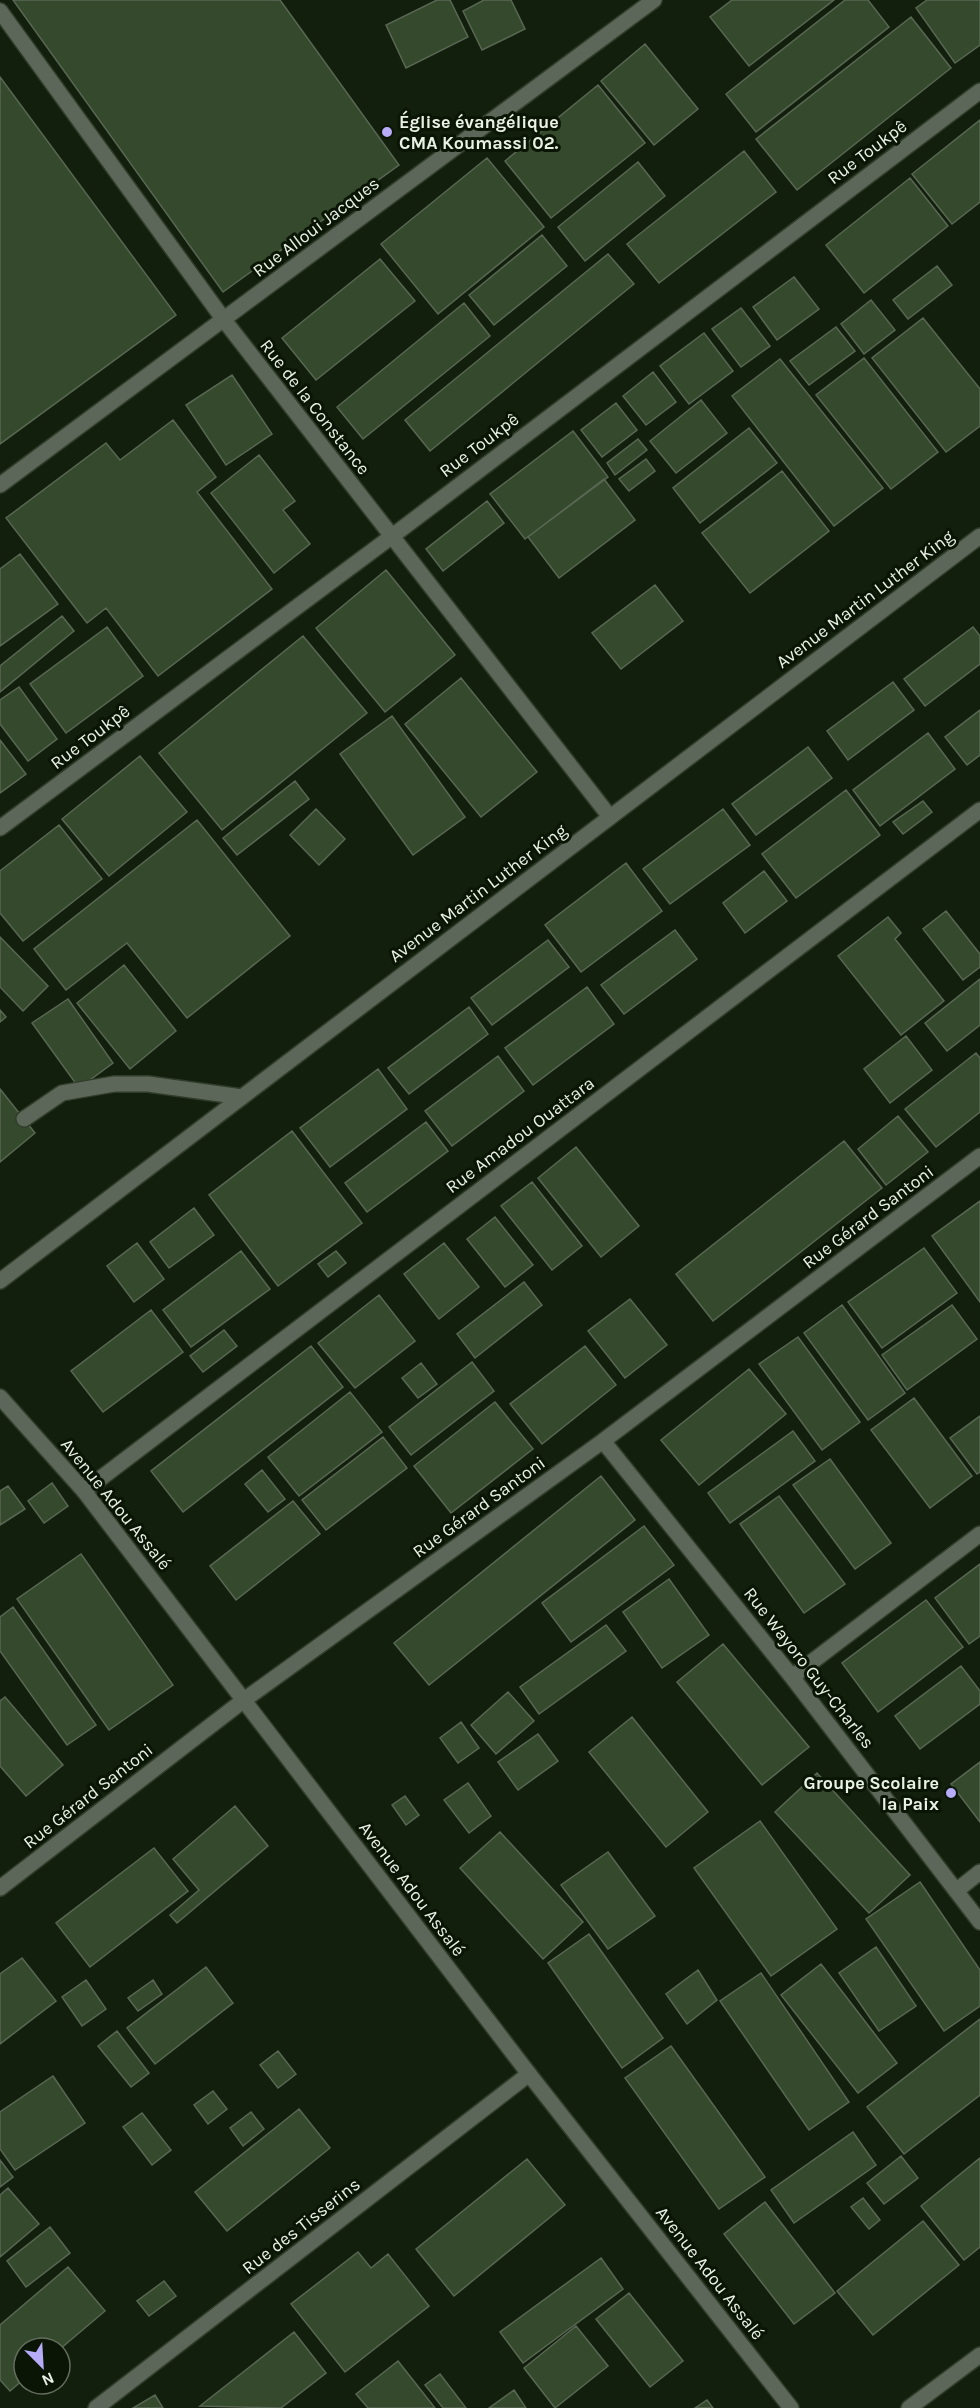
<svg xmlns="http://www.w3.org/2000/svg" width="980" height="2408" viewBox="0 0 980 2408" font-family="Karla,sans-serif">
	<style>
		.building { fill: #354a2c; stroke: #586753; stroke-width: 1.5 }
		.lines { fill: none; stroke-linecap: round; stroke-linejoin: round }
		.service-casing { stroke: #313d2b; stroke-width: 18 }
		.minor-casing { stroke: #313d2b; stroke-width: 18 }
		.tertiary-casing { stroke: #313d2b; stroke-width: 18 }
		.service { stroke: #5d6759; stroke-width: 15 }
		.minor { stroke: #5d6759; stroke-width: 15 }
		.tertiary { stroke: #5d6759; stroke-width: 15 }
		.poi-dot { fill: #b6acf8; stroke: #0a1505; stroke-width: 2 }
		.labels { text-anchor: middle; stroke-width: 6; stroke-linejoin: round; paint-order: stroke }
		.poi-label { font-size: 18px; font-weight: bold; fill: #eaf2e6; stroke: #0a1505; text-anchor: start }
		.street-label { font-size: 18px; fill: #eaf2e6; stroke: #0a1505 }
	</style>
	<rect width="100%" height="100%" fill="#131f0d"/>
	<path class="building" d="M13 0H280L399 165 223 292Z
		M437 0H450L468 37 406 68 386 25Z
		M484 0H511L525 29 482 50 463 11Z
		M732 0H834L749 66 710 17Z
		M845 0H868L889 27 756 132 726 94Z
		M927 0H980V45L955 63 916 8Z
		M911 17 951 68 797 190 756 139Z
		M645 44 698 109 654 145 601 81Z
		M0 77 176 315 0 444Z
		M598 85 645 143 551 218 505 161Z
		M980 120V202L952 224 912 174Z
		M744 151 776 192 659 283 627 244Z
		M487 158 544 227 438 314 381 244Z
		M638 162 665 196 585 261 558 227Z
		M910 178 948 226 864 293 826 245Z
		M542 235 567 266 494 325 469 295Z
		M608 254 634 284 430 451 405 420Z
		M380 259 415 301 316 380 282 338Z
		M937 266 952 285 908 319 893 300Z
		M794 277 819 309 777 340 753 307Z
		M871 300 895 330 864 354 841 324Z
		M464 303 490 336 363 439 337 407Z
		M741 308 770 346 741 367 712 329Z
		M923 318 980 389V426L946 452 872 358Z
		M836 327 855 351 809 385 790 361Z
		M704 333 733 371 689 404 660 366Z
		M864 358 938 452 891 489 816 395Z
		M780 359 883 488 834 526 732 396Z
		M653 372 676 402 646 425 623 396Z
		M232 375 272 434 226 465 186 405Z
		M701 400 727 433 676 473 650 441Z
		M616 403 637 430 602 457 581 430Z
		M173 420 216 477 197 492 272 589 158 676 106 608 87 623 6 518 106 443 120 460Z
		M749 428 777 463 700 523 673 488Z
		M573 431 608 477 525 539 490 494Z
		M638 439 647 450 615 475 607 463Z
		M259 455 295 501 283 510 310 544 274 573 211 493Z
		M646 459 655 471 629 491 619 479Z
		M782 471 829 531 750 593 702 533Z
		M604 479 635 520 559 578 528 537Z
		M487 501 504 523 443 571 426 549Z
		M20 554 58 604 0 646V569Z
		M386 570 455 655 385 712 316 628Z
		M655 585 683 621 621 669 592 633Z
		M62 616 74 631 0 692V666Z
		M107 627 143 676 66 733 30 684Z
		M973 627 980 636V664L925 706 904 679Z
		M303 636 367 713 222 830 159 753Z
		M461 678 537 772 481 817 405 724Z
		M893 682 914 710 848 760 827 731Z
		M19 687 57 739 28 761 0 724V700Z
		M980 710V755L967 765 945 737Z
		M392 716 465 817 413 855 340 754Z
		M928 733 955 769 880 826 853 790Z
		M0 740 26 774 0 793Z
		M808 747 832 778 756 835 732 804Z
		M140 756 187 812 109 876 62 819Z
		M295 781 309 799 237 855 223 838Z
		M846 790 880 835 796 898 762 854Z
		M923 801 932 812 903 834 893 822Z
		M316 809 345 839 319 865 290 835Z
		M723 809 750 845 670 904 643 869Z
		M197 820 290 936 187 1018 127 943 66 990 34 949Z
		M59 825 102 879 23 941 0 913V871Z
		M626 863 662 911 581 972 545 925Z
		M764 871 787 901 745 933 723 903Z
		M946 911 980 954V967L963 980 923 929Z
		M888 917 901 933 895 939 944 1001 901 1035 838 956Z
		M675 930 697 959 624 1014 601 985Z
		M0 937 48 986 23 1011 0 987Z
		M548 940 569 967 492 1025 471 998Z
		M124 965 176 1031 130 1069 77 1003Z
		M980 979V1025L947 1051 925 1023Z
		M587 987 614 1024 533 1085 505 1048Z
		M68 999 113 1063 79 1088 32 1023Z
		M469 1007 488 1034 409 1094 388 1068Z
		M0 1010 6 1017 0 1022Z
		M906 1036 932 1070 890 1103 864 1069Z
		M976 1053 980 1058V1112L936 1147 905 1109Z
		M498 1056 524 1091 452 1146 425 1111Z
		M378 1069 407 1109 330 1167 300 1128Z
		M0 1089 35 1133 0 1162Z
		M898 1116 928 1152 886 1185 858 1149Z
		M426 1122 448 1151 367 1212 345 1183Z
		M292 1131 362 1223 278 1286 209 1195Z
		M844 1141 882 1188 713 1321 676 1274Z
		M576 1147 639 1226 601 1257 538 1178Z
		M532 1182 582 1246 552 1270 501 1206Z
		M980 1201V1302L932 1236Z
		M194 1208 214 1235 169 1268 150 1242Z
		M495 1217 533 1265 505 1287 467 1239Z
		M137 1243 164 1279 134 1302 107 1266Z
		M444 1243 479 1287 439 1319 404 1274Z
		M924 1248 957 1293 882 1348 848 1302Z
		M241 1251 270 1289 191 1347 163 1310Z
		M336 1251 346 1263 328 1277 318 1264Z
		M524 1282 542 1305 475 1358 457 1334Z
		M379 1295 415 1341 355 1388 318 1343Z
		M630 1299 667 1345 625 1378 588 1331Z
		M842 1305 905 1393 868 1420 804 1333Z
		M952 1305 977 1339 907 1390 882 1355Z
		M151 1310 183 1352 103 1412 71 1371Z
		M224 1330 237 1346 203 1372 190 1356Z
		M798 1337 860 1422 822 1450 759 1364Z
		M311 1346 343 1387 183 1512 151 1471Z
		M585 1346 616 1385 542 1444 510 1404Z
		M472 1362 494 1391 411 1455 389 1427Z
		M421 1363 437 1384 418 1398 402 1378Z
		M749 1369 786 1414 699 1485 661 1440Z
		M350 1392 382 1432 299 1496 268 1457Z
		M914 1398 972 1476 930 1508 871 1430Z
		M495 1402 533 1449 451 1513 414 1466Z
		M980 1416V1472L977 1474 950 1438Z
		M793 1431 815 1461 730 1523 708 1493Z
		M383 1437 407 1468 326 1530 302 1500Z
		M830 1459 891 1543 855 1569 793 1485Z
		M262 1470 285 1499 268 1512 245 1484Z
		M601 1476 635 1520 429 1685 394 1643Z
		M52 1483 68 1506 44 1523 28 1501Z
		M8 1486 25 1509 0 1525V1491Z
		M779 1496 845 1584 804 1613 740 1524Z
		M293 1501 320 1534 236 1600 210 1566Z
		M644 1526 674 1565 571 1642 542 1603Z
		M81 1554 173 1685 109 1730 17 1599Z
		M980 1564V1636L969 1644 935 1598Z
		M669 1579 709 1635 662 1668 623 1612Z
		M926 1600 963 1647 878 1712 842 1663Z
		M13 1607 96 1725 67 1745 0 1651V1617Z
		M606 1625 626 1651 539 1714 520 1687Z
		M723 1644 809 1747 762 1785 677 1682Z
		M961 1666 980 1691V1704L920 1749 895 1716Z
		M508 1692 534 1721 496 1754 471 1725Z
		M5 1697 63 1765 26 1796 0 1766V1701Z
		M632 1717 708 1812 666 1847 589 1752Z
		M461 1722 479 1748 458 1763 440 1738Z
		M538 1734 558 1761 518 1790 498 1762Z
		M980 1762V1822L951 1784Z
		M817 1773 910 1875 869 1913 775 1812Z
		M468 1783 491 1816 469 1833 444 1800Z
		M405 1796 419 1815 406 1825 392 1805Z
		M235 1806 268 1846 177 1923 170 1915 199 1890 173 1859Z
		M760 1821 837 1929 771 1976 694 1868Z
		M500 1832 583 1922 543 1959 460 1868Z
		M154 1848 188 1891 90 1967 56 1923Z
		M608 1852 655 1916 608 1949 561 1885Z
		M920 1882 980 1970V2006L944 2031 866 1919Z
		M589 1934 663 2038 622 2068 548 1963Z
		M876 1947 916 2006 879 2031 839 1973Z
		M22 1958 56 2001 0 2044V1974Z
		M821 1964 897 2063 858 2093 781 1995Z
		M206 1967 233 2003 155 2064 127 2028Z
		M698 1970 717 2000 687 2024 666 1994Z
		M761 1973 849 2102 809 2130 720 2001Z
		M86 1980 106 2009 82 2026 62 1997Z
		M153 1980 162 1994 138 2011 128 1998Z
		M980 2019V2095L904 2154 867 2107Z
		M117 2031 149 2073 131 2087 98 2046Z
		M671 2046 765 2177 719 2209 625 2078Z
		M278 2051 296 2074 278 2088 260 2065Z
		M53 2076 85 2123 15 2170 0 2149V2112Z
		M213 2091 227 2109 208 2124 194 2105Z
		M299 2109 330 2148 227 2231 195 2192Z
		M251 2112 264 2129 243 2146 230 2128Z
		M142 2113 171 2150 152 2165 123 2127Z
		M853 2132 876 2165 794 2223 771 2190Z
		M901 2156 918 2178 884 2204 867 2183Z
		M980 2158V2247L964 2260 921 2206Z
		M527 2159 565 2205 454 2296 416 2249Z
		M0 2160 13 2177 0 2187Z
		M8 2188 39 2224 0 2257V2195Z
		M863 2198 880 2220 869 2229 851 2207Z
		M765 2202 835 2293 794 2324 724 2234Z
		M923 2221 959 2265 873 2335 837 2291Z
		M50 2227 70 2253 26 2287 7 2261Z
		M358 2252 371 2268 388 2254 429 2306 345 2372 291 2304Z
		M601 2258 623 2289 523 2363 500 2332Z
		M68 2267 105 2311 60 2349 24 2348V2379L10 2391 0 2380V2325Z
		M164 2281 176 2296 149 2316 137 2301Z
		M629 2293 683 2361 650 2387 596 2319Z
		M576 2326 608 2366 555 2408 524 2368Z
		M294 2332 326 2373 281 2408 200 2406Z
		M398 2361 435 2408H368L356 2394Z
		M440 2374 466 2408H443L425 2385Z
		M514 2390 526 2408H489Z
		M155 2395 163 2408H133Z
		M707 2400 713 2408H695Z"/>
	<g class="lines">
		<g class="service-casing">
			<path id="service" d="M24 1119 62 1093 114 1084H148L242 1097"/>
		</g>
		<g class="minor-casing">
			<path id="minor" d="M0 11 224 320 610 817
				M0 485 654 0
				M0 828 391 537 980 91
				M603 1441 792 1677 980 1922
				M84 1491 980 810
				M792 1677 980 1534
				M0 1888 244 1700 603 1441 980 1156
				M956 1891 980 1872
				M96 2408 529 2074
				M909 2408 980 2355"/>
		</g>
		<g class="tertiary-casing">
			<path id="tertiary" d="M0 1281 980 536
				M0 1397 84 1491 529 2074 791 2408"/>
		</g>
		<use href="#service" class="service"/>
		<use href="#minor" class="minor"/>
		<use href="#tertiary" class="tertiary"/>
	</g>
	<g class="poi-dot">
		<circle cx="387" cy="132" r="6"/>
		<circle cx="951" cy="1793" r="6"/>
	</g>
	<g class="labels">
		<g class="poi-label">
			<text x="399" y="128">Église évangélique<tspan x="399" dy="21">CMA Koumassi 02.</tspan></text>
			<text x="939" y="1789" text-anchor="end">Groupe Scolaire<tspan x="939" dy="21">la Paix</tspan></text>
		</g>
		<g class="street-label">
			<text transform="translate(867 152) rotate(-37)" y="6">Rue Toukpê</text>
			<text transform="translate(316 227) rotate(-37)" y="6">Rue Alloui Jacques</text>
			<text transform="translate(315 407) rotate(52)" y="6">Rue de la Constance</text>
			<text transform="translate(479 445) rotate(-37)" y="6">Rue Toukpê</text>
			<text transform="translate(865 599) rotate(-37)" y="6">Avenue Martin Luther King</text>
			<text transform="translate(90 737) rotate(-37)" y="6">Rue Toukpê</text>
			<text transform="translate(478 893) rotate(-37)" y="6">Avenue Martin Luther King</text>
			<text transform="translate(520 1135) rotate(-37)" y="6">Rue Amadou Ouattara</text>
			<text transform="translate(868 1217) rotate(-37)" y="6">Rue Gérard Santoni</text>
			<text transform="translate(116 1504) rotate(51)" y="6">Avenue Adou Assalé</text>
			<text transform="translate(479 1507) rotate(-36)" y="6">Rue Gérard Santoni</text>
			<text transform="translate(809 1668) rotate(52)" y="6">Rue Wayoro Guy-Charles</text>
			<text transform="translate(88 1796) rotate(-38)" y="6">Rue Gérard Santoni</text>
			<text transform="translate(412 1889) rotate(53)" y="6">Avenue Adou Assalé</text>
			<text transform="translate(301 2226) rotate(-38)" y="6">Rue des Tisserins</text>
			<text transform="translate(710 2273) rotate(52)" y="6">Avenue Adou Assalé</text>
		</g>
	</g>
	<g transform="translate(42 2366) rotate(156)"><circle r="28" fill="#0a1505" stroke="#646d5f" stroke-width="1.5"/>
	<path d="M0-4.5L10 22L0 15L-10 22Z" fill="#b6acf8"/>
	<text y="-9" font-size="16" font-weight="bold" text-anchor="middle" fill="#eaf2e6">N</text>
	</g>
</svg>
